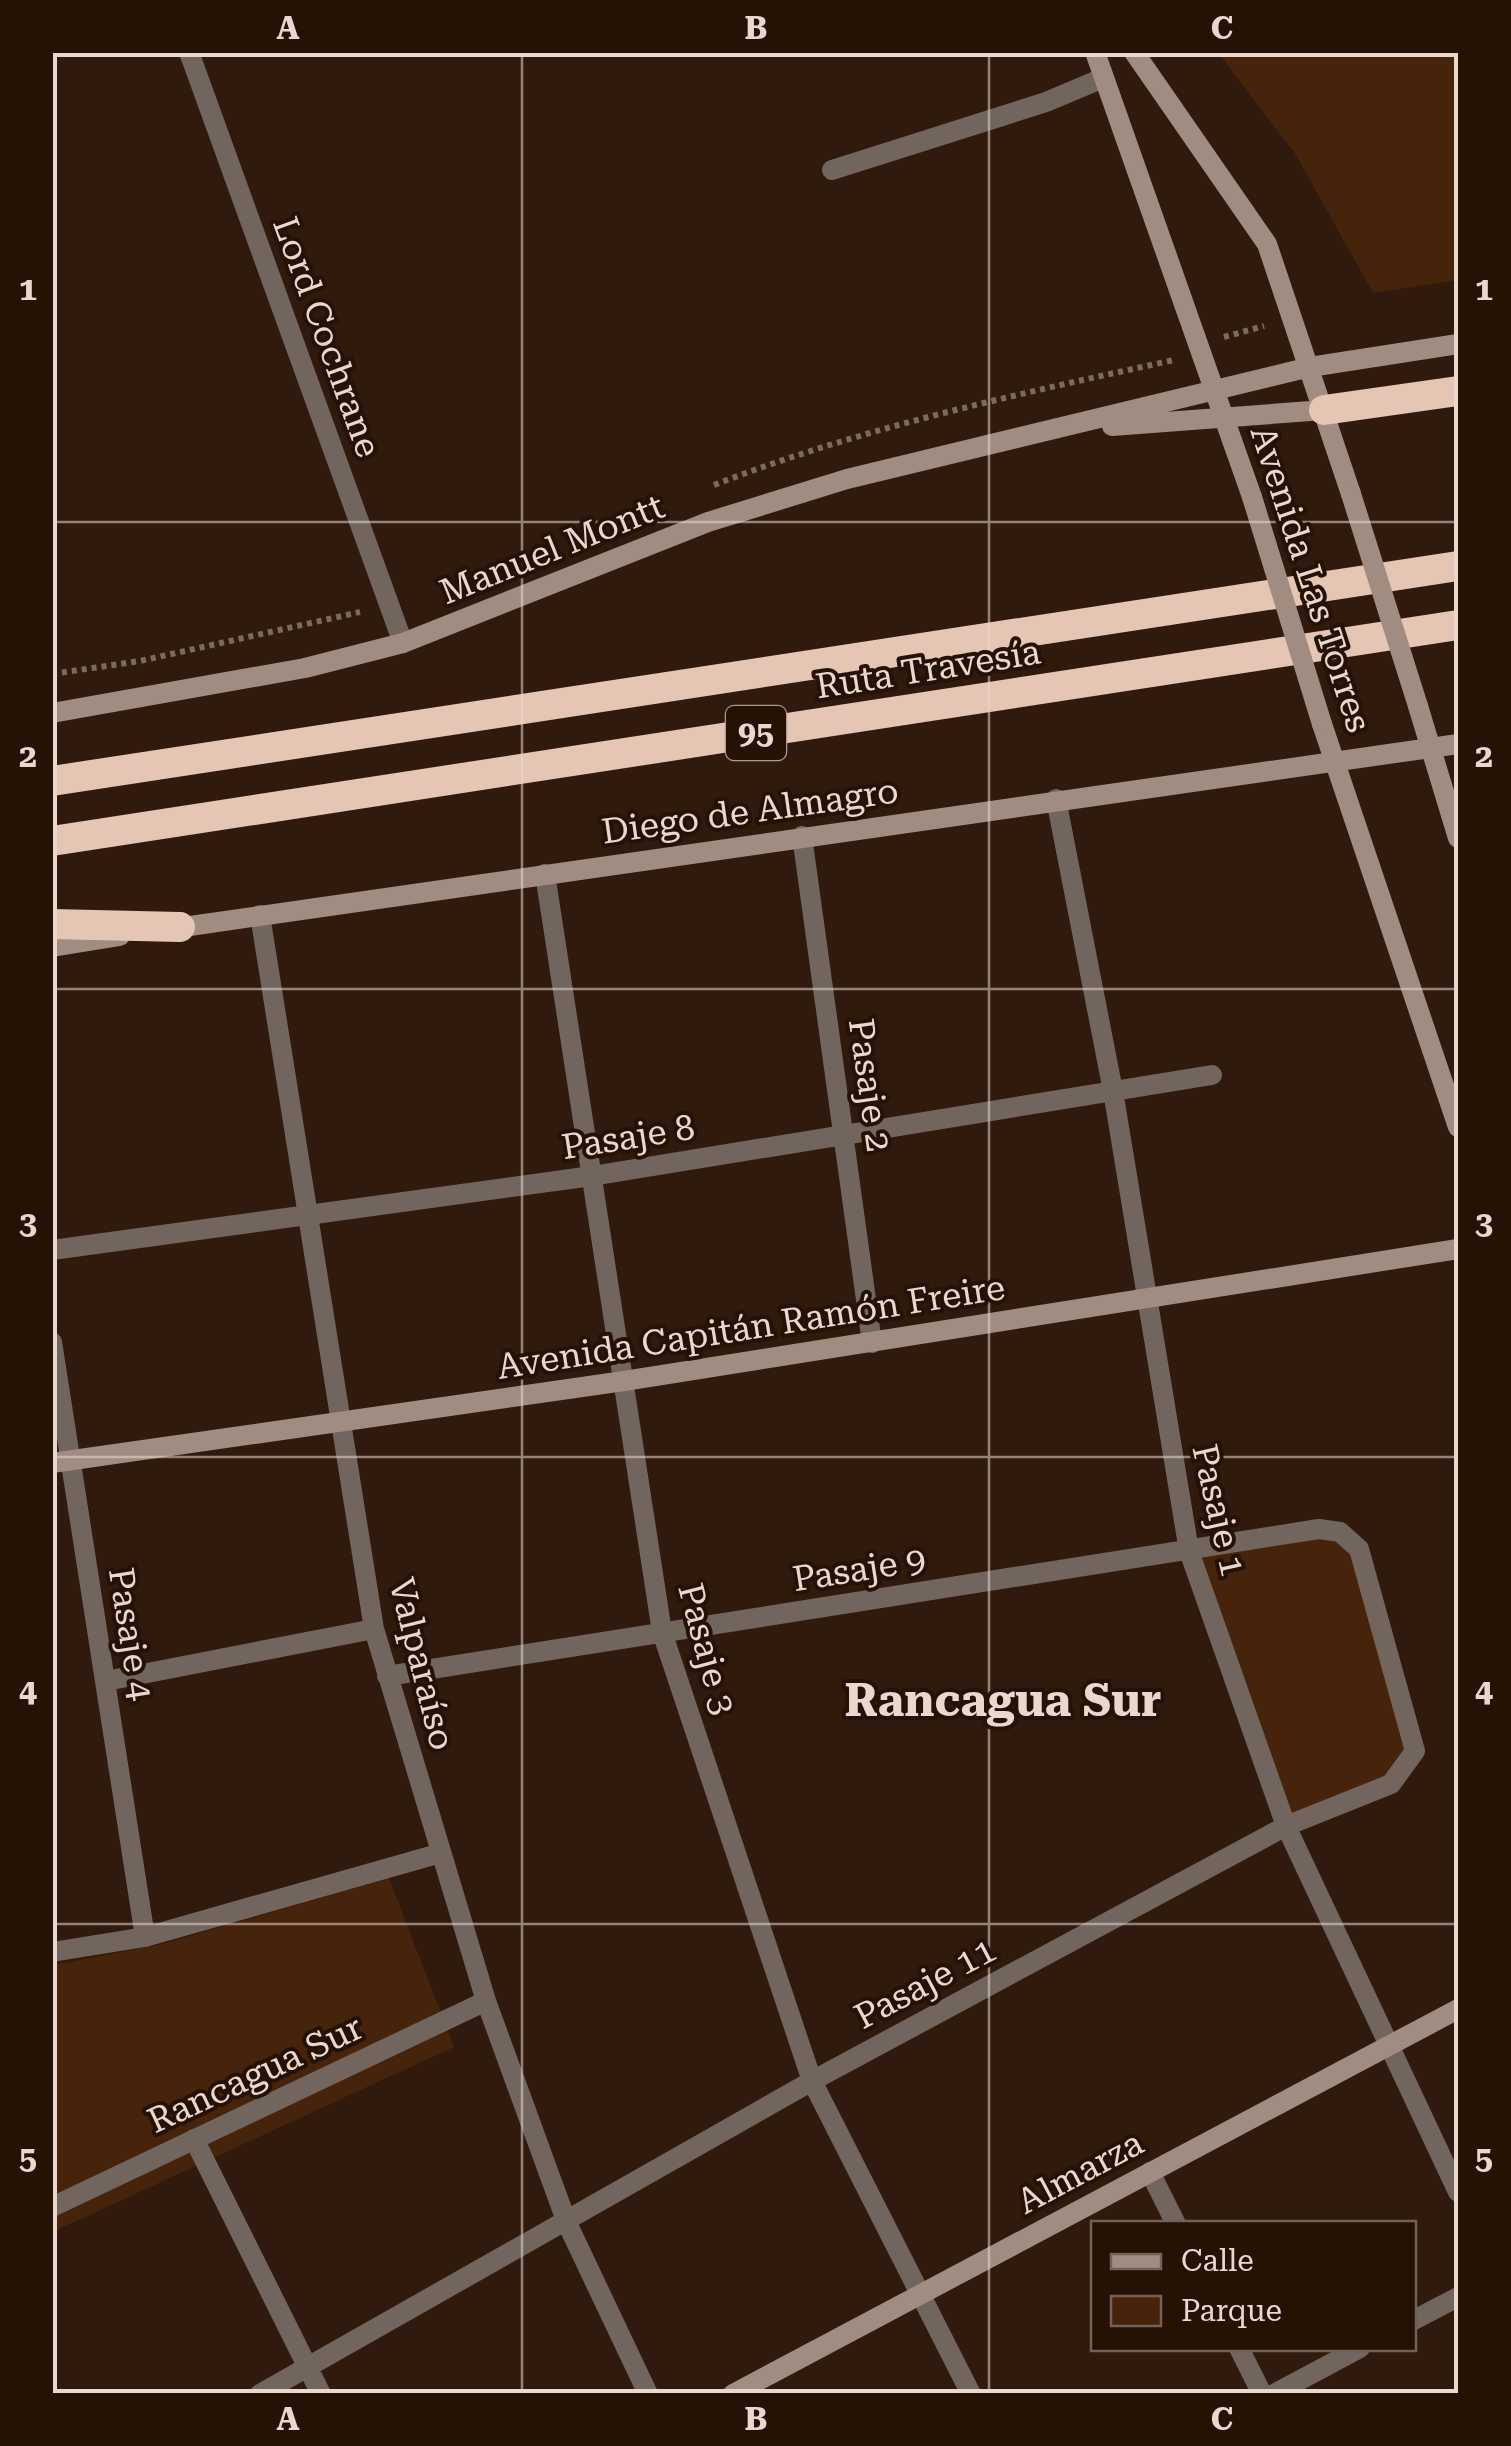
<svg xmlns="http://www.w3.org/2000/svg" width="1511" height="2446" viewBox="0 0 1511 2446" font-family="'Roboto Serif',serif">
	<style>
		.green { fill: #46230b }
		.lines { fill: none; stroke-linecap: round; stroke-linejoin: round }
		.path { stroke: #7d6a5f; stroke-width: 6; stroke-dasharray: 5 5; stroke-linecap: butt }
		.lane { stroke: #71655e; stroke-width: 20 }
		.street { stroke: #71655e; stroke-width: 20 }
		.secondary { stroke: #a08c81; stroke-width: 20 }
		.highway { stroke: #e5c6b5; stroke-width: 30 }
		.secondary-bridge { stroke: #a08c81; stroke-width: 20 }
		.grid { fill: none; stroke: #e8d8d0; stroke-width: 2.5; stroke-opacity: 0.55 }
		.labels { text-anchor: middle; stroke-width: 8; stroke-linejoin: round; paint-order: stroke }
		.shield { fill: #261105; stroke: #ae9c93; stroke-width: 2.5 }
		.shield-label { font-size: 32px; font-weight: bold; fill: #e8d8d0 }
		.street-label { font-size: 35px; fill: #e8d8d0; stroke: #261105 }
		.district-label { font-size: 45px; font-weight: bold; fill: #e8d8d0; stroke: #261105 }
		.neatline { fill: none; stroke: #e8d8d0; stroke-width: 4 }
		.grid-label { font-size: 32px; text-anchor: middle; font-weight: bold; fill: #e8d8d0 }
	</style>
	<rect width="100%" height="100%" fill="#301a0d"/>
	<path class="green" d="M1218 53H1458V280L1373 293 1296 155Z
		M1319 1529 1359 1549 1415 1751 1391 1784 1286 1826 1189 1551Z
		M389 1878 454 2047 53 2232V1965L162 1944Z"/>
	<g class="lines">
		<path class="path" d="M1224 337 1264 326
			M714 485C864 427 1018 394 1174 360
			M52 674 140 661 360 612"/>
		<path class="lane" d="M832 170 1046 102 1103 78"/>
		<path class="street" d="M189 52 403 643
			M1056 799 1113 1091 1189 1551 1286 1826 1458 2192
			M802 836 872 1343
			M545 874 662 1632 812 2081 971 2394
			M260 915 374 1629 486 2001 567 2223 648 2394
			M52 1250 592 1176 1212 1075
			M52 1342 145 1937
			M106 1681 374 1629
			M52 1952 145 1937 441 1853
			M194 2139 321 2394
			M1150 2172 1176 2224
			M52 2207 486 2001
			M1414 2320 1458 2297
			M1239 2348 1262 2394
			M260 2394 812 2081 1286 1826 1391 1784 1415 1751 1359 1549 1340 1532 1319 1529 387 1676
			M1274 2394 1360 2348"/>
		<path class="secondary" d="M1095 52 1252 497
			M1134 52 1267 244 1351 494
			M1112 426 1324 410
			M1418 706 1458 838
			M52 713 305 668 403 643 708 522 847 479 1310 367 1458 344
			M1322 724 1458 1127
			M169 929 1458 744
			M52 947 120 936
			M52 1463 624 1381 1458 1249
			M733 2394 1458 2009"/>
		<path class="highway" d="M1324 410 1458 391
			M52 781 1458 566
			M52 841 1458 625
			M52 924 180 927"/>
		<path class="secondary-bridge" d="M1351 494 1418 706
			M1252 497 1322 724"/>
	</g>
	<path class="grid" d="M522 52V2394M989 52V2394M52 522H1458M52 989H1458M52 1457H1458M52 1924H1458"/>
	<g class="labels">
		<rect class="shield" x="726" y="706" width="60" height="54" rx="8"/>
		<g class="shield-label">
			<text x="756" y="744">95</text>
		</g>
		<g class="street-label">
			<text transform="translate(327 337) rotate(70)" y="12">Lord Cochrane</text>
			<text transform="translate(552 549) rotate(-22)" y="12">Manuel Montt</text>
			<text transform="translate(1311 579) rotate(72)" y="12">Avenida Las Torres</text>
			<text transform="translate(928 669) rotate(-9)" y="12">Ruta Travesía</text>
			<text transform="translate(750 811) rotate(-8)" y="12">Diego de Almagro</text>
			<text transform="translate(870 1085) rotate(82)" y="12">Pasaje 2</text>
			<text transform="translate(628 1137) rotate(-9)" y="12">Pasaje 8</text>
			<text transform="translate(751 1327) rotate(-9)" y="12">Avenida Capitán Ramón Freire</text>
			<text transform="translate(1219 1510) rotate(77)" y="12">Pasaje 1</text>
			<text transform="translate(859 1569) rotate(-9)" y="12">Pasaje 9</text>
			<text transform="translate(131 1634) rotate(81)" y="12">Pasaje 4</text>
			<text transform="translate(707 1649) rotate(75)" y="12">Pasaje 3</text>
			<text transform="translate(422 1664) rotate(76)" y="12">Valparaíso</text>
			<text transform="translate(925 1983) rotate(-28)" y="12">Pasaje 11</text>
			<text transform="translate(255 2074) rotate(-25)" y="12">Rancagua Sur</text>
			<text transform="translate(1080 2172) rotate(-28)" y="12">Almarza</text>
		</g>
		<g class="district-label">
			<text x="1003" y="1716">Rancagua Sur</text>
		</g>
	</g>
	<rect width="1511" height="2446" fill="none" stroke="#261105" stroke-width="110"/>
	<rect x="1091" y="2221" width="325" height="130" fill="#261105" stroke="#746156" stroke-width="2.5"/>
	<rect x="1111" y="2254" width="50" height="15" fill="#a08c81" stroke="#746156" stroke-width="2.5"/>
	<text x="1181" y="2271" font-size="30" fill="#e8d8d0">Calle</text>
	<rect x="1111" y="2296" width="50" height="30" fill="#46230b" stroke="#746156" stroke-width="2.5"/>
	<text x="1181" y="2321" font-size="30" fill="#e8d8d0">Parque</text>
	<rect x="55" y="55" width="1401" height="2336" class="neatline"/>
	<g class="grid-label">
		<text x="288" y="39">A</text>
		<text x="756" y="39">B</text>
		<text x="1222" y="39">C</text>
		<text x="28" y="300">1</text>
		<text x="1484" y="300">1</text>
		<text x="28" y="767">2</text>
		<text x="1484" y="767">2</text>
		<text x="28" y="1234">3</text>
		<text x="1484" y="1234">3</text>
		<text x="28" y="1702">4</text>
		<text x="1484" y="1702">4</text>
		<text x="28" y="2169">5</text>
		<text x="1484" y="2169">5</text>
		<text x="288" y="2430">A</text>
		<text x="756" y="2430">B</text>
		<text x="1222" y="2430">C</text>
	</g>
</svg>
